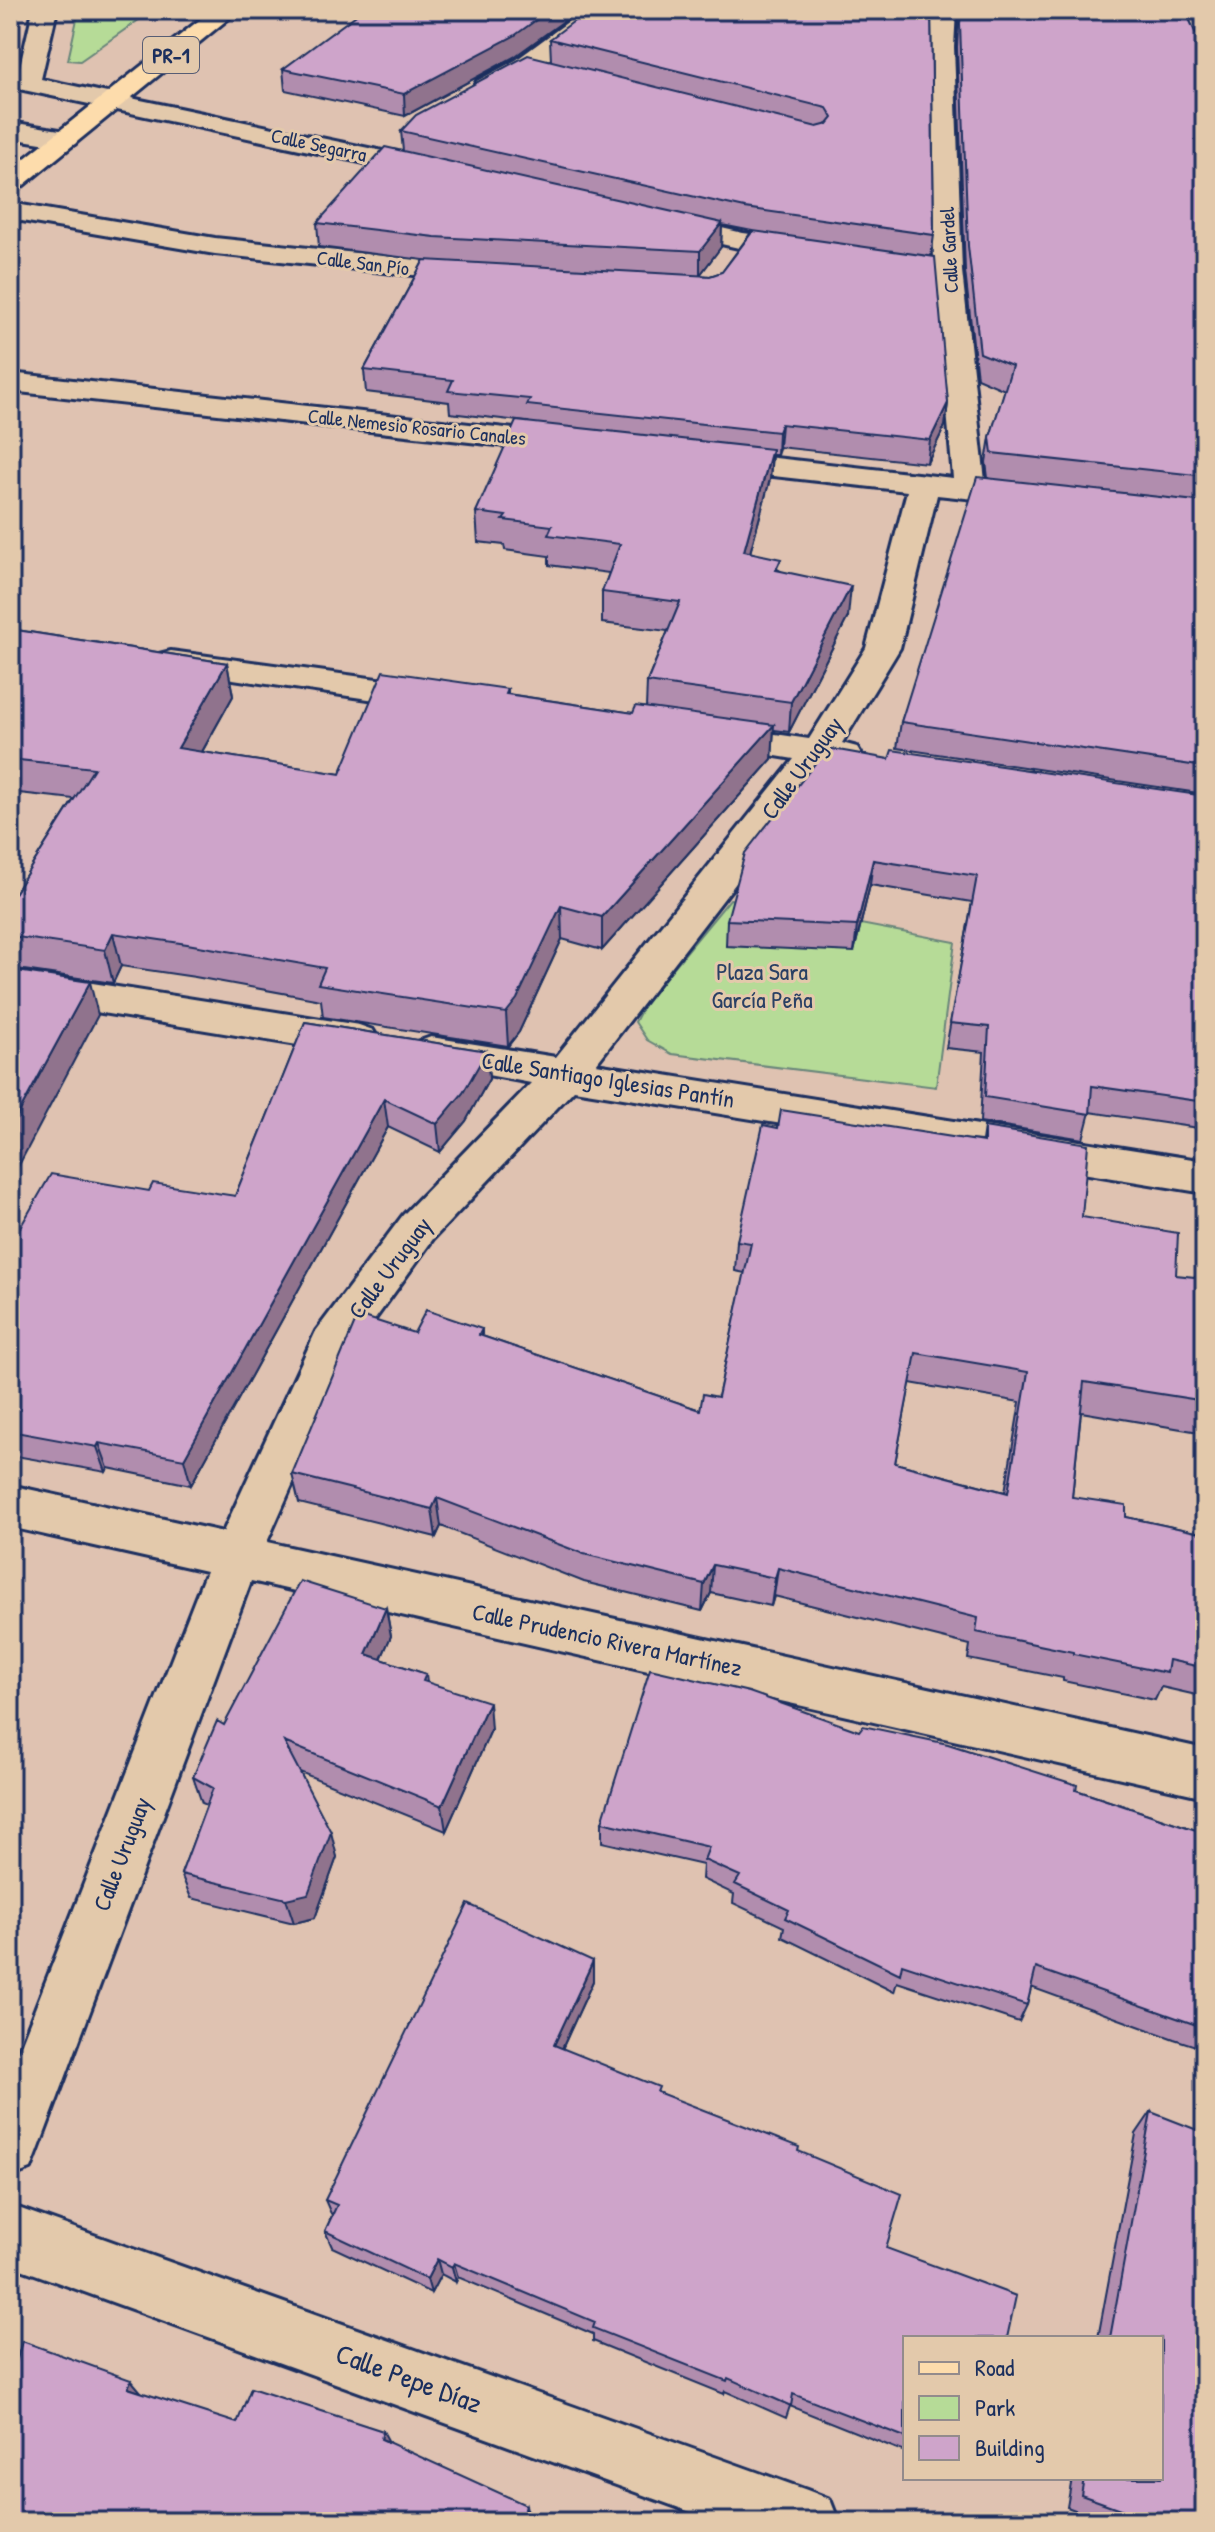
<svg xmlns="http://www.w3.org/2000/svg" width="1215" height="2532" viewBox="0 0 1215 2532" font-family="'Patrick Hand',sans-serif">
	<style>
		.green { fill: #b6db97; stroke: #68857a; stroke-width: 2 }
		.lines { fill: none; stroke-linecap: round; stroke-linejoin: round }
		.minor-casing { stroke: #1b2f5e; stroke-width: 6 }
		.major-casing { stroke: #1b2f5e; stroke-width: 6 }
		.minor { fill: #e3c9ab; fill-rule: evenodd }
		.major { fill: #fddcac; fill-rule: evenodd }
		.wall { fill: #b18dae; stroke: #1b2f5e; stroke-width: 2; fill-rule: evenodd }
		.shaded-wall { fill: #90738d; stroke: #1b2f5e; stroke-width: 2 }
		.building { fill: #cea4ca; stroke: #1b2f5e; stroke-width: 2; fill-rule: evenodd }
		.labels { text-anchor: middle; stroke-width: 6; stroke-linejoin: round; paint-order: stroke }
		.far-street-label { font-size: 20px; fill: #1b2f5e; stroke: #e3c9ab }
		.shield { fill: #e3c9ab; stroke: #575d75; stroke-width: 2 }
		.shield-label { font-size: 22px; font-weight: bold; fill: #1b2f5e }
		.street-label { font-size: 24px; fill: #1b2f5e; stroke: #e3c9ab }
		.park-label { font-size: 24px; fill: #2a4064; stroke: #e3c9ab }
		.near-street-label { font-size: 28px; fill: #1b2f5e; stroke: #e3c9ab }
	</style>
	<rect width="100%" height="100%" fill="#dfc2b1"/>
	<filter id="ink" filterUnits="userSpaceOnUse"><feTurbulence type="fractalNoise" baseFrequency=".0125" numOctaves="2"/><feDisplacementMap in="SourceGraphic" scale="16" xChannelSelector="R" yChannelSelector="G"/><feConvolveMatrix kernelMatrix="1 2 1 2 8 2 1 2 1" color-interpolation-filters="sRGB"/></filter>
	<g filter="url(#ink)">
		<path class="green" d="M79 10H153L80 61 68 60Z
			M730 899 955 942 936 1087 672 1054 647 1040 635 1022 646 1001Z"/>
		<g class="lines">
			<g class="minor-casing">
				<path id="minor" d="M33 10H57L41 79 435 162 444 164 448 170 444 176 435 178 19 89 16 84Z
					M584 10H611C596 31 501 97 477 91L474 86 477 81 516 60Z
					M932 10H956L954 47 962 271 985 481 1044 489 1049 496 1044 503 1033 505 937 495 900 648 842 743 857 747 862 755 857 763 844 766 828 764 596 1064 1205 1161V1193L574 1090 433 1239 350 1354 267 1542 1205 1749V1797L251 1581 39 2148 31 2169 10 2177V2073L206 1571 10 1527V1485L223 1532 316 1331 403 1215 531 1083 417 1062 411 1052 417 1042 431 1037 556 1057 794 759 702 744 696 736 702 728 714 725 809 739 866 648 907 491 712 469 701 467 697 460 701 453 712 451 953 478 935 277 869 267 865 261 869 255 879 253 934 261 930 47Z
					M10 122 66 131 75 134 79 139 75 144 66 147 10 138Z
					M10 203 215 238 479 266 489 268 493 274 489 280 479 282 215 254 10 219Z
					M662 214 743 233 803 241 813 243 817 249 813 255 803 257 743 249 652 228 649 222 652 216Z
					M10 373 568 435 579 438 583 444 579 450 568 453 10 391Z
					M171 651 436 687 448 690 453 698 448 706 436 709 159 668 154 661 159 654Z
					M10 970 359 1025 373 1030 379 1040 373 1050 359 1055 10 998Z
					M10 2205 807 2490 830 2499 839 2522H718L10 2265Z"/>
			</g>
			<g class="major-casing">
				<path id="major" d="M212 10H239L19 189 10 191V170Z"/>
			</g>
			<use href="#minor" class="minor"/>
			<use href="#major" class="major"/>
		</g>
		<path class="wall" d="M931 10 934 235 931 257 948 403 945 426 927 463 779 447 777 455H772L770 479 750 553 781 571 848 617 789 732 774 730 772 759 602 950 562 939 519 1032 508 1046 323 1017 321 1000 195 977 121 966 113 983 10 968V900L74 799 10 792V629L227 663 233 696 202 752 340 774 508 689V694L633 713 646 708 647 682 668 631 602 623V592L609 573 549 565V556L505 550 504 545 478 542 476 512 528 422 450 413 449 402 366 392 364 370 424 260 319 247 317 223 403 151 401 131 551 61 550 39ZM722 225 752 231 722 272 710 276 700 275 721 247Z
			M959 10H1185L1196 34 1205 35V794L897 748 901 722 988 478 986 462 990 437 1005 390 977 378 965 271 957 47Z
			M514 57 405 116 285 90 283 69Z
			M889 759 1205 796V1129L1090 1112 1083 1139 980 1122 984 1052 946 1048 972 902 870 885 854 952 726 946 727 920Z
			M305 1022 487 1051 489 1079 466 1121 440 1152 388 1127 191 1485 108 1468 106 1472 10 1455V1245L149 1191 235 1196Z
			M984 1127 1082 1217 1176 1275 1205 1299V1433L1081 1412 1072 1497 1126 1517 1205 1534V1697L1161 1687 1155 1700 1063 1681V1678L968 1659 970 1645 774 1596 771 1606 711 1593 702 1611 584 1582 441 1526 436 1537 299 1503 292 1474 414 1333 482 1329V1336L700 1410 718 1397 745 1273 735 1271 737 1241 778 1128 982 1141ZM910 1383 1020 1402 1005 1492 895 1463Z
			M386 1608 391 1636 381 1659 426 1674 427 1682 491 1730 446 1831 300 1772 337 1857 315 1918 294 1923 191 1898 181 1874 207 1805 202 1803 193 1777 224 1725Z
			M859 1731 1076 1790 1205 1833V2049L1174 2039 1031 1987 1027 2005 1019 2022 897 1982 894 1992 782 1937 784 1927 733 1903 734 1894 702 1879 703 1865 602 1842V1822Z
			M593 1961V1981L562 2049 659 2093 798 2151 886 2248 905 2338V2452L790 2406 786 2418 725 2391 724 2394 593 2341V2334L458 2277 456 2282 441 2274 431 2293 332 2247 325 2231 332 2216 325 2200Z
			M1151 2112 1205 2522H1107L1067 2507 1072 2478H1161V2338H1098L1136 2134Z"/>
		<path class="shaded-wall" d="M550 10H579L514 57 405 116 404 94Z
			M722 223 721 247 700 275V251Z
			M948 403 945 426 927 463 930 440Z
			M781 424 779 447 777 455 778 432Z
			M772 449 770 479 742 582 744 551Z
			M851 586 848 617 789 732 791 702Z
			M227 663 233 696 185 782 178 748Z
			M774 725 772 759 602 950V917Z
			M873 860 870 885 854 952 857 926Z
			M561 906 562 939 519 1032 508 1046 506 1013Z
			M113 933 121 966 113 983 105 950Z
			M90 982 98 1015 10 1182V1129Z
			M487 1051 489 1079 466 1121 440 1152 437 1124Z
			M384 1099 388 1127 191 1485 184 1459Z
			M99 1443 108 1468 106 1472 97 1447Z
			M437 1498 441 1526 436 1537 432 1509Z
			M713 1565 711 1593 702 1611 704 1584Z
			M778 1568 774 1596 771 1606 775 1578Z
			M386 1608 391 1636 371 1682 366 1654Z
			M489 1702 491 1730 446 1831 442 1806Z
			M331 1832 337 1857 315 1918 294 1923 286 1899Z
			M593 1961V1981L555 2064 554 2045Z
			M437 2259 441 2274 431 2293 427 2279Z
			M454 2263 458 2277 456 2282 452 2267Z
			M131 2380 142 2393 128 2388Z
			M383 2431 389 2442 381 2439Z
			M526 2505 528 2514 525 2522 521 2518Z"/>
		<path class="building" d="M363 10H550L514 36 404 94 283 69Z
			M589 10H931L934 235 745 208 401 131 416 115 528 55 817 127 828 124 833 118 827 108 550 39Z
			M961 10H1185L1196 34 1205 35V476L992 453 990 437 1012 366 980 353 968 246 960 24Z
			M385 147 722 223 700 251 435 237 317 223Z
			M753 231 935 257 948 403 930 440 781 424 778 432 527 405 530 399 448 391 453 380 364 370 424 260 710 276 722 272Z
			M516 421 772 449 744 551 781 559 776 570 851 586 791 702 647 682 680 602 602 592 620 544 548 535 552 526 503 520 506 516 476 512Z
			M977 477 1205 502V767L901 722Z
			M10 629 227 663 178 748 340 774 383 671 508 689 506 694 633 713 636 706 774 725 602 917 561 906 517 999 506 1013 318 984 325 968 187 944 113 933 105 950 10 936V900L94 768 10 759Z
			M827 748 889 759 892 750 1205 796V1102L1092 1086 1090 1114 985 1097 989 1027 950 1023 977 876 873 860 857 926 727 920 745 853Z
			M10 970 90 982 10 1129Z
			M305 1022 487 1051 463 1093 437 1124 384 1099 184 1459 99 1443 97 1447 10 1431V1245L51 1174 149 1191 153 1183 235 1196Z
			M781 1110 984 1142V1127L1088 1144 1082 1217 1178 1233 1176 1275 1204 1278 1205 1401 1084 1382 1072 1497 1126 1505V1517L1205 1534V1668L1169 1660 1167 1673 1073 1654V1652L976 1632 978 1618 778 1568 775 1578 713 1565 704 1584 584 1554 437 1498 432 1509 292 1474 358 1315 414 1333 426 1310 482 1329 479 1335 700 1410 703 1394 718 1397 751 1243 737 1241 763 1125 778 1128ZM916 1353 1028 1372 1008 1493 895 1463Z
			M300 1581 386 1608 366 1654 426 1674 423 1681 489 1702 442 1806 284 1742 331 1832 308 1894 286 1899 181 1874 213 1788 193 1777 217 1721 224 1725Z
			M650 1669 749 1692 859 1731 863 1726 948 1744 1077 1785 1076 1790 1205 1833V2028L1036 1968 1027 2005 902 1964 900 1974 785 1918 789 1910 735 1884 740 1876 704 1860 709 1847 602 1822Z
			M468 1904 593 1961 554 2045 659 2087 657 2092 799 2147 798 2151 902 2194 886 2248 1016 2296 1007 2338H905V2437L793 2394 791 2406 728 2378 727 2381 593 2328 595 2322 454 2263 452 2267 437 2259 427 2279 325 2231 337 2205 325 2200Z
			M1151 2112 1205 2133V2522H1120L1123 2510 1081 2495 1084 2478H1161V2338H1110Z
			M22 2341 131 2380 128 2388 237 2423 251 2388 383 2431 381 2439 526 2505 521 2518 532 2522H10V2385Z"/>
	</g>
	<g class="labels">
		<g class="far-street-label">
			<text transform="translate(319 145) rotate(12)" y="7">Calle Segarra</text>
			<text transform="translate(949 250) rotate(-93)" y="7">Calle Gardel</text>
			<text transform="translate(363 263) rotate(7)" y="7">Calle San Pío</text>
			<text transform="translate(417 427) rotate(6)" y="7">Calle Nemesio Rosario Canales</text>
		</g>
		<rect class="shield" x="143" y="37" width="56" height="36" rx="6"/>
		<g class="shield-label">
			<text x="171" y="63">PR-1</text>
		</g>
		<g class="street-label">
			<text transform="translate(802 768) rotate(-54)" y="8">Calle Uruguay</text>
			<text transform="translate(608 1080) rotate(9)" y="8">Calle Santiago Iglesias Pantín</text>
			<text transform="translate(390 1268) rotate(-53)" y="8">Calle Uruguay</text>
			<text transform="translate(607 1640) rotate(12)" y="8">Calle Prudencio Rivera Martínez</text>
			<text transform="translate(122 1854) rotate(-69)" y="8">Calle Uruguay</text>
		</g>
		<g class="park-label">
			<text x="762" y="980">Plaza Sara<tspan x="762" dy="28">García Peña</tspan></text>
		</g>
		<g class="near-street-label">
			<text transform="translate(409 2378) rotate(20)" y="10">Calle Pepe Díaz</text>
		</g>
	</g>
	<rect width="1215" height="2532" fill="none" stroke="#e3c9ab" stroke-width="40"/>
	<rect x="20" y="20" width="1175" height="2492" fill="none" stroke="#1b2f5e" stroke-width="3" filter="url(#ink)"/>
	<rect x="903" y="2336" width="260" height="144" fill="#e3c9ab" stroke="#938b8c" stroke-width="2"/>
	<rect x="919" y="2362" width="40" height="12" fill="#fddcac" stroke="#938b8c" stroke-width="2"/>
	<text x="975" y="2376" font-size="24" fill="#1b2f5e">Road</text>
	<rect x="919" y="2396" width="40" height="24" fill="#b6db97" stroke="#938b8c" stroke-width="2"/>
	<text x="975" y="2416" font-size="24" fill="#1b2f5e">Park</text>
	<rect x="919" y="2436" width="40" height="24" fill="#cea4ca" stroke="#938b8c" stroke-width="2"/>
	<text x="975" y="2456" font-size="24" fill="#1b2f5e">Building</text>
</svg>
